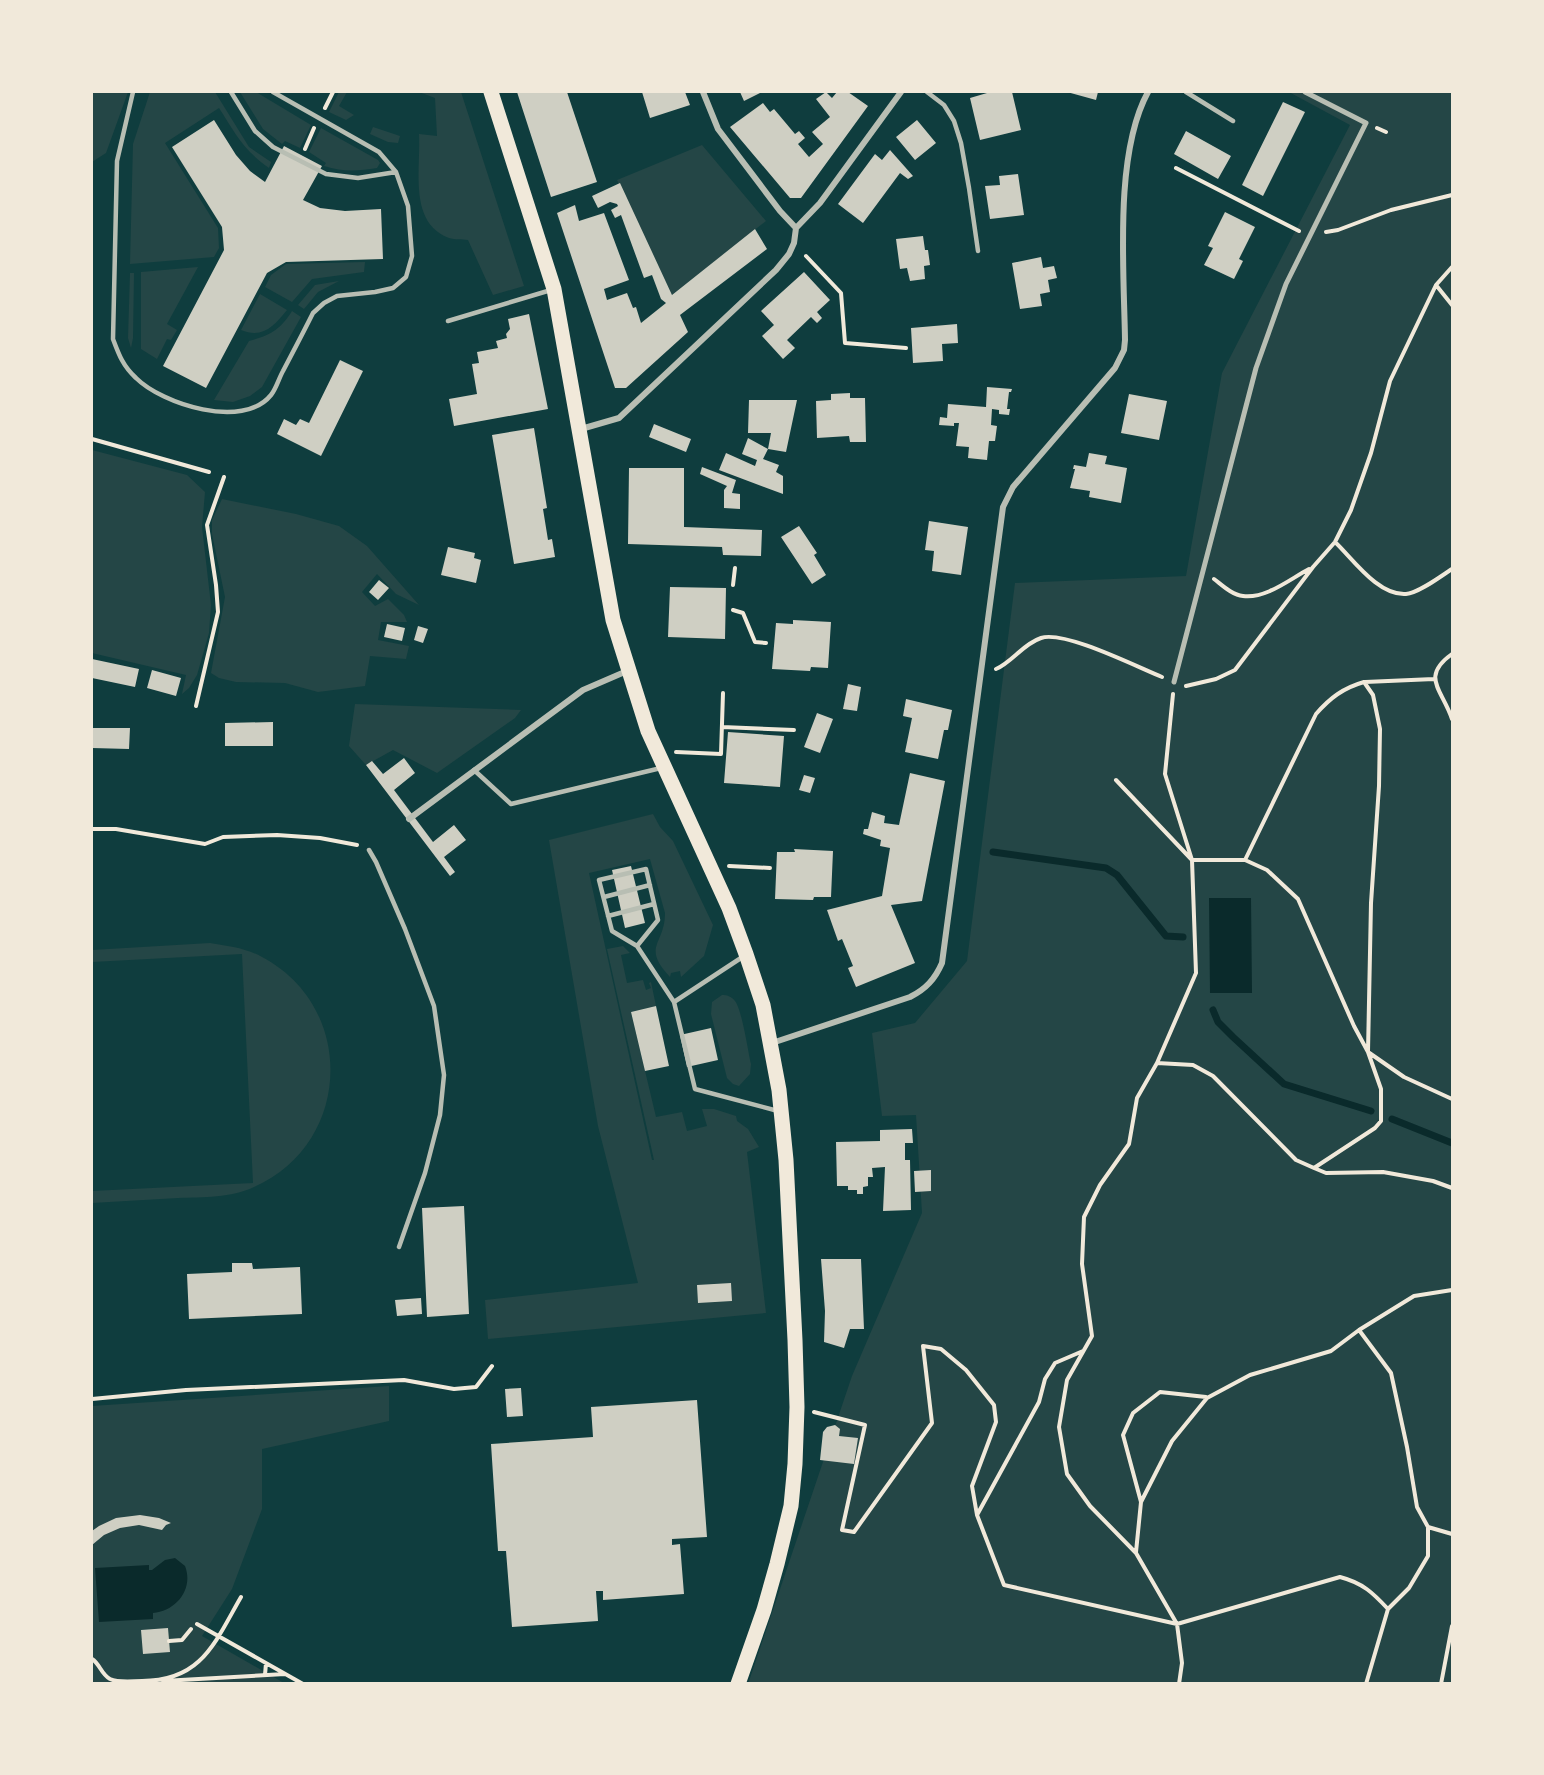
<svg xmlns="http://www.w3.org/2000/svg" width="1544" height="1775" viewBox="0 0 1544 1775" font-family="'IBM Plex Serif',serif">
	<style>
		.green { fill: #244646 }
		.water { fill: #0a2a2b }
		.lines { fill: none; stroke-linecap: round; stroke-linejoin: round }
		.stream { stroke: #0a2a2b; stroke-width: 7 }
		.building { fill: #cfcfc3 }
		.path { stroke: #f1e9da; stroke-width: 4 }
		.service { stroke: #b8beb3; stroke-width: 4.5 }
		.pedestrian { stroke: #b8beb3; stroke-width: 5 }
		.minor { stroke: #b8beb3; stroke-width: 6 }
		.primary { stroke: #f1e9da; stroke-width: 15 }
	</style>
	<rect width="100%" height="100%" fill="#0f3d3e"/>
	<path class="green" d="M92 92H128L106 153 92 162Z
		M150 92H215L249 147 271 162 269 168C243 150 235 133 219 108L165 143 218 228 219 248 214 257 130 264 133 144Z
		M240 92H256L311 125 300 148 285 141 282 144 263 129Z
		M339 92H347L339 106 354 115 346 120 329 112Z
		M419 92H461L524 286 493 295 468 240C462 239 455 240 449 238 408 223 421 169 419 134L437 136 435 98Z
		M1289 92H1452V1683L748 1684 852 1376 922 1213 916 1115 882 1116 872 1033 915 1023 967 961 1015 583 1186 576 1222 373 1350 125Z
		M373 127 400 136 398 143 388 142 370 134Z
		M321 128 378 160 380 163 377 168C358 171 343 172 324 166L326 163 309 152Z
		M702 145 766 221 672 295 617 180Z
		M365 262 364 272 312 279 292 302 265 287 271 275 286 264Z
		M198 267 167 324 177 330 171 340 167 339 157 359 141 349V272Z
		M130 273H134L133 338 131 348 128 338Z
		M339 281 318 292 304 309 298 305 315 285Z
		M260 294 287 310C274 326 263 339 241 330Z
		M292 311 301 317 262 387 250 396 233 402 214 400 249 341C271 335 280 330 292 311Z
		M92 450 187 475 205 492 202 527 211 605 209 633 197 675 189 688 182 694 186 675 92 653Z
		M222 499 296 514 339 526 367 546 419 605 396 594 377 574 362 592 375 606 388 599 404 615 407 622H381L378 640 409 646 406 659 370 656 365 686 318 692 285 683 236 682 219 678 211 673 225 597 212 534V520Z
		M355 704 521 710 515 718 437 773 393 750 366 765 349 746Z
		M653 814 660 827 673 841 713 925 704 956 681 977 680 971 671 973 670 977C641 946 665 945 665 913L650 859 589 873 652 1160H654L607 949 623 946 630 953 621 955 627 983 643 980 646 990 651 988 649 983 651 982 656 1006 631 1012 656 1117 682 1112 687 1131 707 1126 702 1109H714L736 1116 737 1121 748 1129 759 1147 747 1152 766 1313 488 1339 485 1300 638 1283 598 1126 549 840Z
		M210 943C228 946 246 948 262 957 357 1007 352 1144 254 1187 231 1198 203 1197 178 1198 149 1200 120 1201 92 1203V1191L253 1183 242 954 92 962V950Z
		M722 995C727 995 731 996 735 1001 742 1010 748 1051 751 1064L750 1074 739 1086 733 1084 727 1078 711 1014 712 1002Z
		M389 1386V1421L262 1449V1509L232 1589 202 1636 284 1683 92 1684V1406Z"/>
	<path class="water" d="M1209 898H1251L1252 993H1210Z
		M175 1558 185 1566C194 1589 176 1611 153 1613V1619L99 1622 95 1568 149 1565V1570H152L165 1560Z"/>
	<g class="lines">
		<path class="stream" d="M993 852 1106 868 1117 875 1166 936 1183 937
			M1213 1010 1218 1022 1233 1037 1284 1084 1371 1111
			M1392 1119 1452 1143"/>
	</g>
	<path class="building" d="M517 92H567L597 182 551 197Z
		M642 92H685L690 105 650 118Z
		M740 92H762L744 101Z
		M826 92 832 98 837 92H848L868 106 801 198H790L730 127 763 103 770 112 774 109 795 134 799 131 805 138 798 144 809 157 823 144 812 132 830 117 816 99Z
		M986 92H1012L1021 130 980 140 970 98 987 93Z
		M1067 92H1098L1096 100Z
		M1283 102 1305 112 1263 196 1242 185Z
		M214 120 236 155 250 171 265 182 284 146 322 166 303 200 320 208 345 211 381 209 383 259 286 262 267 273 206 388 163 366 224 250 222 227 172 147Z
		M917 120 936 143 915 160 896 137Z
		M1186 131 1231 156 1218 179 1174 154Z
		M890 150 913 176 908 179 900 173 863 223 838 204 875 154 882 160Z
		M1018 174 1024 215 990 219 985 186 1000 185 999 176Z
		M620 183 672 295 755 229 767 249 680 315 688 332 626 388H615L557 213 575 205 579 221 604 213 629 280 604 289 607 300 627 293 633 308 636 307 641 323 666 303 661 299 652 275 644 278 621 215 615 218 611 210 618 206 617 204 610 202 598 208 592 196Z
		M1225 212 1255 227 1239 259 1243 261 1234 279 1204 265 1213 248 1208 246Z
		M923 236 925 250H928L930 265 924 266 925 279 910 281 907 268 900 269 896 239Z
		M1041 257 1043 268 1054 266 1057 278 1048 280 1050 292 1040 294 1042 306 1020 309 1012 263Z
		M804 272 830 300 817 312 822 318 817 323 811 317 787 340 795 348 783 359 762 336 774 325 761 311Z
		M529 314 548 409 454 426 449 399 477 394 472 364 479 363 477 352 498 348 496 341 507 338 506 334 510 329 508 319Z
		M957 324 958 343 942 344 943 361 913 363 911 328Z
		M340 360 363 371 321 456 277 434 284 419 296 425 300 419 309 423Z
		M987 387 1012 389 1011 392H1009L1007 409H1010L1009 415 999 414V410L992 409 991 425 997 426 995 441H989L987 460 968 458 969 447 956 446 959 423H954V426L939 425 940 417 947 418 948 404 986 407Z
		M850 393V398H865L866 442H850L849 436 817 438 816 401 831 400V394Z
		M1129 394 1167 401 1159 440 1121 433Z
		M749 400H797L786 452 768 449 771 433H748Z
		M654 424 691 439 686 452 649 437Z
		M534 428 547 508 543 509 548 540 552 539 555 557 514 564 492 435Z
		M748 438 768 449 763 459 779 465 776 472 783 476V494L719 470 726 453 755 466 757 460 742 454Z
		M1089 453 1107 456 1105 464 1127 468 1121 503 1089 497 1090 491 1070 488 1075 469H1073L1074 465 1086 467Z
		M702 467 736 480 732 493 740 494V509L724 508V490L727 486 700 474Z
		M629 468H684V527L762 530 761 556 723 555 722 547 628 544Z
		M929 521 968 527 961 575 932 571 934 551 925 550Z
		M799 526 817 553 814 555 826 575 812 584 781 537Z
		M448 547 475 553 474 558 481 560 476 583 441 575Z
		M379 580 389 588 378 600 369 592Z
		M670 587 726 588 725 639 668 637Z
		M793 620 831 622 828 668 811 667 810 671 772 669 776 623 793 624Z
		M387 624 405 628 402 641 384 637Z
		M418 626 428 629 423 643 414 640Z
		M92 659 139 669 135 687 92 678Z
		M152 670 181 678 176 696 147 688Z
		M848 684 861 687 857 711 843 709Z
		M906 699 952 710 948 730H944L938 759 905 752 912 718 903 716Z
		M817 713 833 719 820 753 804 747Z
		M273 722V746H225V723Z
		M92 728H130L129 749 92 748Z
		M728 732 784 736 780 787 724 783Z
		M404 758 415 773 394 790 433 842 454 825 466 840 444 857 455 872 450 876 366 765 372 761 383 774Z
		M910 773 945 781 922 901 891 905 915 963 856 987 848 968 853 966 842 939 838 941 827 910 882 896 890 848 880 846 881 840 863 834 864 829H868L872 812 885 816 884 823 899 825Z
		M804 775 815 778 810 793 799 790Z
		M794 849 833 851 831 897H814L813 900 775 899 777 852H795Z
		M631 866 645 923 625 928 612 870Z
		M656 1006 669 1066 645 1071 631 1012Z
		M711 1028 718 1060 687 1067 680 1035Z
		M912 1129 913 1143H905V1160H910L911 1210 883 1211 885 1167 872 1168 873 1177H868V1186L863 1187V1194H857V1190H848V1186H837L836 1142 880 1141V1130Z
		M931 1170V1191L915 1192 914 1171Z
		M464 1206 469 1314 427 1317 422 1208Z
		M821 1259H861L864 1329H850L844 1348 824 1342 825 1311Z
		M232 1263H252L253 1269 300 1267 302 1314 189 1319 187 1274 232 1272Z
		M731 1283 732 1301 698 1303 697 1285Z
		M421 1298 422 1314 397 1316 395 1300Z
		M521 1388 523 1416 507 1417 505 1389Z
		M697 1400 707 1537 672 1539V1545L680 1544 684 1594 603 1600V1591H596L598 1621 512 1627 506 1551H498L491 1444 593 1437 591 1407Z
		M835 1425 840 1429 839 1436 858 1438 854 1464 820 1460 823 1432 827 1427Z
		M140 1515 159 1518 171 1523 166 1525 162 1530 139 1525 120 1528 104 1535 92 1545V1531L99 1526 116 1518Z
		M168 1628 170 1652 143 1654 141 1630Z"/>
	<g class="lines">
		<path class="path" d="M325 108 333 92
			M1377 128 1386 132
			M305 149 314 128
			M1176 168 1299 231
			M1326 232 1338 230 1391 210 1452 195
			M806 256 841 293 845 343 906 348
			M1436 285 1452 305
			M92 439 209 472
			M1335 542C1353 559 1378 596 1406 594 1419 593 1441 576 1452 569
			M1214 579C1222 585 1232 595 1243 596 1266 599 1290 579 1309 569
			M733 585 735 568
			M733 610 743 613 755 642 766 643
			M1452 654C1420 677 1442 689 1452 719
			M996 669C1012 662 1023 644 1041 638 1064 630 1137 667 1162 677
			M1365 682 1434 679
			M1186 686 1216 679 1235 670 1313 567 1335 542 1351 510 1371 453 1390 381 1436 285 1452 267
			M1173 694 1165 774 1192 860H1245L1267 870 1298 899 1354 1026 1368 1052 1404 1077 1452 1099
			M196 706 218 612 216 585 207 525 224 477
			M722 727 794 730
			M676 752 721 754 723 693
			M1116 780 1192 860 1196 973 1157 1063 1137 1098 1129 1144 1100 1185 1084 1217 1082 1264 1092 1336 1067 1380 1059 1427 1067 1474 1090 1506 1136 1553 1177 1624 1182 1663 1179 1684
			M92 829H116L205 844 223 837 277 835 320 838 357 845
			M1245 860 1316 714C1330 698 1343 688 1364 682L1373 695 1380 729 1379 786 1371 903 1368 1052 1381 1089V1121L1375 1128 1314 1168
			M729 866 770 868
			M1157 1063 1193 1065 1213 1076 1296 1160 1314 1168 1326 1173 1383 1172 1433 1181 1452 1188
			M1359 1330 1391 1373 1407 1447 1417 1507 1428 1527 1452 1534
			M1083 1351 1055 1363 1045 1379 1039 1402 977 1515 1004 1585 1177 1624 1340 1577C1363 1583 1373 1593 1388 1609L1366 1684
			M92 1399 186 1390 404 1380 454 1389 476 1387 492 1366
			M814 1412 865 1425 842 1530 854 1532 932 1423 923 1346 941 1349 966 1370 994 1405 996 1422 972 1486 977 1515
			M1141 1502 1123 1435 1133 1413 1160 1392 1206 1397
			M1136 1552 1141 1502 1172 1441 1207 1398 1250 1375 1331 1351 1359 1330 1414 1296 1452 1290
			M1388 1609 1409 1588 1428 1556V1528
			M197 1624 303 1684
			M169 1641 182 1640 191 1629
			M92 1659C100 1664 101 1674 110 1679 119 1683 132 1681 142 1681 202 1681 215 1642 241 1597
			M265 1675 266 1663
			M163 1681 285 1674
			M1441 1684 1452 1626"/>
		<path class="service" d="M133 92 117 161 113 339C119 355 123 366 136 378 162 404 243 430 271 395 276 389 279 378 283 371 293 352 303 333 313 313L324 303 337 296 375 292 393 288 406 277 412 256 408 206 396 172 379 152 273 92
			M231 92 255 131 273 147 326 174 358 178 396 172
			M927 92 944 105 954 121 961 143 969 188 978 251
			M1186 92 1233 121
			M448 321 551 290
			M474 770 511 804 661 768
			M369 850 376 862 405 929 434 1006 444 1075 440 1115 425 1173 399 1247
			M604 897 650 885
			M608 916 654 904
			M637 946 658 920 646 869 599 880 612 931 637 946 674 1002
			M744 956 674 1002 695 1089 778 1111"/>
		<path class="pedestrian" d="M1174 682 1256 368 1286 284 1366 123 1305 92"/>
		<path class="minor" d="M703 92 718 129 780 211 796 228
			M581 429 619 418 776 270 789 254 794 243 796 228 820 203 901 92
			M409 819 583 690 627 671
			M772 1043 910 997C926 989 935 979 942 963L1003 507 1013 487 1115 368 1124 350 1125 340C1124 269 1114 154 1148 92"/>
		<path class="primary" d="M491 92 554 289 613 620 648 731 729 908 746 954 763 1005 779 1090 786 1160 795 1340 797 1407 795 1464 791 1506 777 1564 764 1610 738 1684"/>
	</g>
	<rect width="1544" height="1775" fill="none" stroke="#f1e9da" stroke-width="186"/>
</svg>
